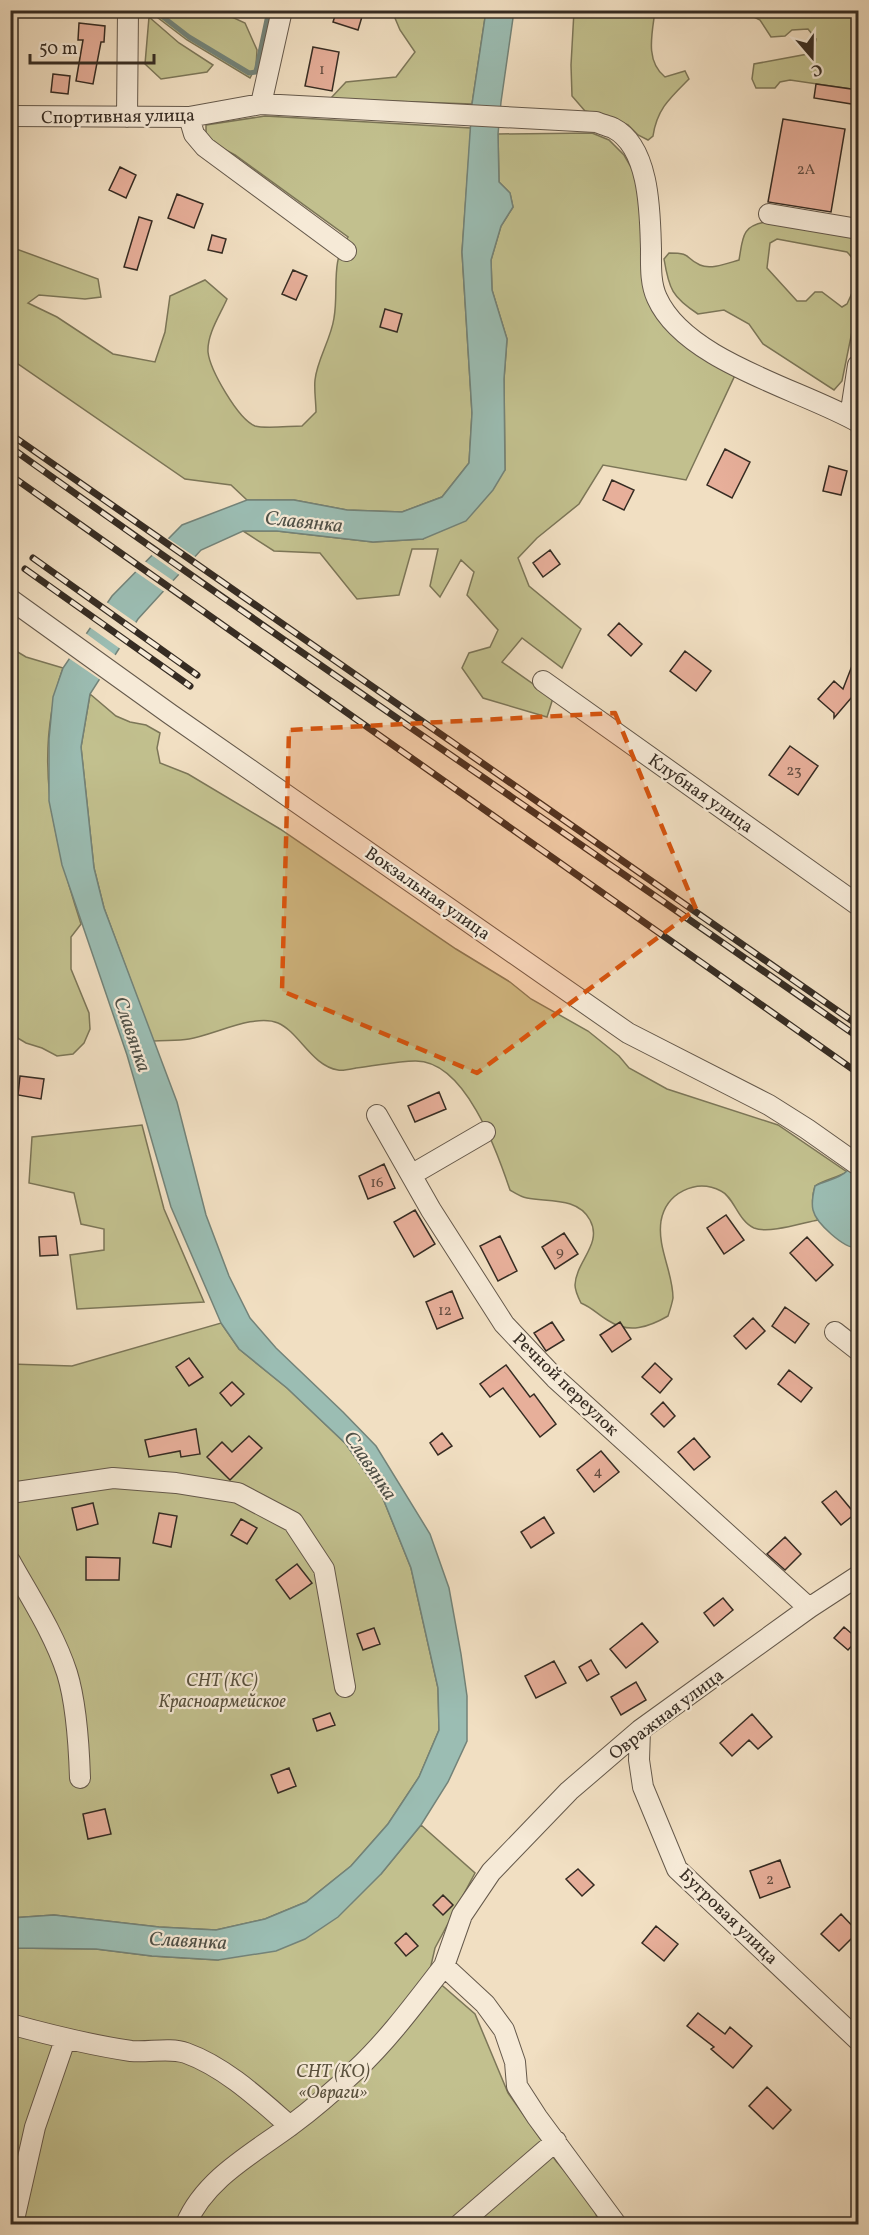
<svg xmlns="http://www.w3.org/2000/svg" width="869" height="2235" viewBox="0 0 869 2235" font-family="Vollkorn,serif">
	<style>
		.green { fill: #c2c08e; stroke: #7c7658; stroke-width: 1.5; fill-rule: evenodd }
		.water { fill: #9bbdb3; stroke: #738379; stroke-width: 1.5 }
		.pier { fill: #f1dfc2 }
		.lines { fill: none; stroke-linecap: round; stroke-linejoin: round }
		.stream { stroke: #738379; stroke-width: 5 }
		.building { fill: #e7af9a; stroke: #362c23; stroke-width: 1.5 }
		.minor-casing { stroke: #65594b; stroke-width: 22 }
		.minor { stroke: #f6ead7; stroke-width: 20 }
		.rail-casing { stroke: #362c23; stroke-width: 7 }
		.rail { stroke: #f6ead7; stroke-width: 4.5; stroke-dasharray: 14; stroke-linecap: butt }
		.marked { fill: #d6540e; fill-opacity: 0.2; stroke: #d6540e; stroke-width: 4.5; stroke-dasharray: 12 8; stroke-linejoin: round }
		.labels { text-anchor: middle; stroke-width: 4.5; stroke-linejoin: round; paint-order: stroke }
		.number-label { font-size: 15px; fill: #624d41 }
		.street-label { font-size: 18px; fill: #362c23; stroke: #f6ead7 }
		.park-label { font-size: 18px; font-style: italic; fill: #59513e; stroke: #f6ead7 }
		.water-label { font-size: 20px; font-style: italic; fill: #4f5047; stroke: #f6ead7 }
	</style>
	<rect width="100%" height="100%" fill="#f1dfc2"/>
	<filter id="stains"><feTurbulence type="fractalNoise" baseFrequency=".00333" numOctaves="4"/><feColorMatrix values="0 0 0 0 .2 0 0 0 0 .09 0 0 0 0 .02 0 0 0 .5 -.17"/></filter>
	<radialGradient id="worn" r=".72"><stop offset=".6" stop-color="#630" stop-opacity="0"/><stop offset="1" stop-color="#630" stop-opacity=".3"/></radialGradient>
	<path class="green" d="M149 11H219L245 23 257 50 256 67 250 78 187 40Z
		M392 11H486L472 104 330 99 346 82 396 77 415 52 400 30Z
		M574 11H655C652 34 645 61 665 77L685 71 689 79C670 98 657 109 653 136L648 140 638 135 628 125 606 115 585 111 572 96 571 65Z
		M742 11H858V90L790 80 780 82 775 88H756L752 79 754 64 813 53 816 39 808 29 792 30 785 36 771 37 760 20Z
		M149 17 179 43 213 65 207 72 161 79 145 64Z
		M265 116 471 128 462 252 472 413 469 463 442 497 402 512 347 510 294 500H247L231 485 185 479 11 359V247L98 279 101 297 85 299 39 295 28 303 57 317 113 354 155 362 165 332 170 296 205 280 227 299C220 315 207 334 208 352 210 370 238 419 255 426 265 429 290 426 302 426L316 412C316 402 314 390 315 380 317 360 331 339 334 318 339 289 330 262 348 237L235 155 218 146 206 136V125Z
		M592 133 609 140 624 155 635 174 645 248 675 335 700 356 736 373 686 480 603 465 579 504 537 538 518 558 529 586 581 629 562 668 522 638 502 662 553 698 547 717 483 698 462 668 469 653 490 647 498 630 467 595 474 572 461 560 440 597 430 586 438 549H412L399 595 357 599 320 553 274 551 243 531H277L373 542 423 539 505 470 504 379 507 339 492 290 491 260 501 226 513 207 510 193 499 182 498 134Z
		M766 222 858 237V302L842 381 834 390 763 344 749 324 724 310 698 314C672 297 669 289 664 259L669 253C693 253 683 257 700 265 711 270 728 263 739 260 743 238 741 226 766 222ZM777 239 847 252C863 267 856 286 847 304L842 307 822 292H815L806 301H797L767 268 770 243Z
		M11 648 26 657 63 668C32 756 53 838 81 924L71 937V969L89 1013 90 1029 84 1043 73 1054 57 1056 42 1048 26 1043 11 1034Z
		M90 694 116 716 130 722 146 725 160 733 157 748 160 763 188 774 280 829 456 949 510 982 531 999 588 1031 619 1056 629 1068 667 1089 778 1125 847 1172C836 1178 824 1180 815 1186 811 1199 812 1208 818 1220 802 1223 769 1234 754 1228 738 1221 734 1197 721 1191 696 1178 666 1193 661 1221 657 1248 673 1272 673 1298 672 1304 670 1310 668 1316 649 1327 629 1334 609 1321 598 1315 593 1308 581 1303 578 1297 575 1291 575 1285 576 1261 603 1244 590 1220 578 1197 548 1202 527 1198 521 1197 515 1193 510 1190 497 1151 465 1060 415 1061 396 1061 376 1066 356 1068 351 1069 343 1071 338 1070 312 1066 299 1032 278 1023 255 1013 214 1035 189 1039 178 1041 165 1040 153 1041L104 908 94 868 81 747Z
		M142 1125 164 1209 204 1302 77 1309 70 1255 104 1250V1229L81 1224 74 1193 29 1183 32 1137Z
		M221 1323 239 1349 287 1388 346 1444 382 1496 411 1568 438 1688 439 1730 419 1777 388 1824 351 1866 306 1902 265 1919 216 1930 159 1927 54 1915 11 1918V1364L72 1366Z
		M421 1825 475 1873 435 1948 429 1974 475 2014 508 2093 556 2161 590 2201 600 2224H11V1948L96 1949 152 1956 218 1960 381 1874Z"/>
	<path class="water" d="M486 11H514L501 102 498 134 499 182 510 193 513 207 501 226 491 260 492 290 507 339 504 379 505 470 493 490 466 521 423 539 373 542 277 531H243L201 550 138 619 90 694 81 747 94 868 104 908 177 1102 206 1215 229 1276 250 1318 276 1348 343 1412 376 1446 430 1534 449 1588 461 1654 467 1696V1741L448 1782 421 1825 381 1874 338 1917 305 1939 276 1951 218 1960 152 1956 96 1949 11 1948V1918L54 1915 159 1927 216 1930 265 1919 306 1902 351 1866 388 1824 419 1777 439 1730 438 1688 411 1568 382 1496 346 1444 287 1388 239 1349 221 1323 171 1207 127 1055 62 865 49 801V739L53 697 63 668 112 596 182 525 247 500H294L347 510 402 512 442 497 469 463 472 413 462 252 472 104Z
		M858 1155V1248C844 1249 816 1223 813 1210 811 1202 813 1194 815 1186 825 1180 838 1180 847 1171 852 1166 853 1159 858 1155Z"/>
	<path class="pier" d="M166 537 197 558 181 576 150 554Z
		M143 560 175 582 166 593 133 570Z
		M105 601 138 624 122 650 88 626Z
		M84 632 118 657 102 681 67 657Z"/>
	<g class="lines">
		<path class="stream" d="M154 10 189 37 249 73 256 72 269 10"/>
	</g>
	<path class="building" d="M337 10H364L358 30 333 22Z
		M79 23 105 26 104 42H101L93 84 76 81 83 40H78Z
		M313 47 339 52 332 91 305 86Z
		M53 74 70 76 68 94 51 92Z
		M816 84 858 90V105L814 98Z
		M783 119 845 129 831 212 768 202Z
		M120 167 136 175 126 198 109 190Z
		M177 194 203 204 194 228 168 218Z
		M139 217 152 221 137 270 124 267Z
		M212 235 226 239 222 253 208 250Z
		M293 270 307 276 296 300 282 294Z
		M385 309 402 314 397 332 380 327Z
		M725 449 750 462 732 498 707 485Z
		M829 466 847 471 841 495 823 491Z
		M612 480 634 490 624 510 603 500Z
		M550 550 560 564 543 577 533 563Z
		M619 623 642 644 631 656 608 635Z
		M685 651 711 671 696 691 670 671Z
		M857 653 858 690 834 718V713L818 699 834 681 843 689Z
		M790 746 818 766 798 795 769 775Z
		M20 1076 44 1079 41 1099 18 1095Z
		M439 1092 446 1109 415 1122 408 1106Z
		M384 1164 395 1188 368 1199 359 1176Z
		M415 1210 435 1244 414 1257 394 1222Z
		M726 1215 744 1240 724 1254 707 1228Z
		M564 1233 578 1254 555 1269 542 1247Z
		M56 1236 58 1255 40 1256 39 1237Z
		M500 1236 517 1271 498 1281 480 1246Z
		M807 1237 833 1265 816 1281 790 1253Z
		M452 1291 463 1318 437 1329 426 1302Z
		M785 1307 809 1324 795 1343 772 1326Z
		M753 1318 765 1331 746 1349 734 1336Z
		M552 1322 564 1340 546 1351 534 1333Z
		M620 1322 631 1339 612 1352 600 1335Z
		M189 1358 203 1377 189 1386 176 1367Z
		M655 1363 672 1379 660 1393 642 1377Z
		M506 1365 530 1397 534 1394 556 1424 540 1437 503 1388 490 1397 480 1384Z
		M789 1370 812 1388 801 1402 778 1384Z
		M232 1382 244 1394 231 1406 220 1393Z
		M663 1402 675 1416 664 1427 651 1414Z
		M196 1429 200 1454 181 1457 180 1451 149 1457 145 1440Z
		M442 1433 452 1446 438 1455 430 1443Z
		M249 1436 262 1448 230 1480 207 1457 222 1442 232 1452Z
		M694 1438 710 1457 694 1470 678 1452Z
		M601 1451 619 1472 594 1492 577 1470Z
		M836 1491 855 1514 841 1525 822 1502Z
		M93 1503 98 1524 77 1530 72 1508Z
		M159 1513 177 1516 171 1547 153 1543Z
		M544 1517 554 1533 531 1548 521 1532Z
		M241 1519 257 1528 247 1544 231 1535Z
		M785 1537 801 1554 785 1570 767 1554Z
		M86 1557 120 1558 119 1580H86Z
		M297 1564 312 1583 290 1599 276 1580Z
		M723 1598 733 1610 714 1626 704 1613Z
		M642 1623 658 1642 626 1668 610 1649Z
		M844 1627 858 1639 848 1650 834 1638Z
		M374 1628 380 1644 363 1650 357 1634Z
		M591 1660 599 1674 587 1681 579 1667Z
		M554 1661 566 1683 536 1698 525 1676Z
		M636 1682 646 1700 621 1715 611 1697Z
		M330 1713 335 1725 317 1731 313 1719Z
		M752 1714 772 1737 758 1749 749 1740 732 1756 720 1743Z
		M289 1768 296 1786 278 1793 271 1775Z
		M105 1809 111 1834 88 1839 83 1814Z
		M780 1860 790 1887 760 1898 750 1871Z
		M578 1869 594 1885 582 1896 566 1879Z
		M443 1895 453 1905 443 1915 433 1905Z
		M841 1914 858 1932 839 1951 821 1934Z
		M656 1926 678 1944 664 1961 642 1943Z
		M406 1933 418 1946 406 1956 395 1943Z
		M698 2013 725 2034 730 2027 752 2046 733 2068 711 2049 714 2047 687 2026Z
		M767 2087 791 2110 773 2129 749 2106Z"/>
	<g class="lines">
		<g class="minor-casing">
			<path id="minor" d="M261 104 282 10
				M10 116 189 117 261 104 596 122C601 124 608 126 613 128 650 147 650 213 651 249 651 265 650 283 657 298 685 361 800 389 858 422
				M127 117 128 10
				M189 117 194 134 205 147 346 251
				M769 214 858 229
				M850 417 858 365
				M10 599 170 714 628 1033 769 1105 807 1129 858 1165
				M543 681 858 905
				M377 1115 431 1210 504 1324 555 1378 809 1608
				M411 1175 485 1132
				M835 1332 858 1350
				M10 1493 113 1478 176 1483 238 1493 293 1522 324 1569 345 1687
				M10 1561C30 1597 54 1633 67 1673 76 1702 79 1747 80 1778
				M640 1730 639 1760 643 1787 677 1869 858 2040
				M10 2024C50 2035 90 2045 131 2051 148 2053 169 2047 186 2053 225 2067 259 2099 290 2126
				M13 2224 35 2127 65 2040
				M186 2224C205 2179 252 2154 290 2126 313 2109 335 2090 356 2070 389 2039 416 2002 444 1966
				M460 2224 556 2141
				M616 2224 537 2117 517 2086 515 2062 504 2030 485 2004 444 1966 462 1915 491 1872 569 1791 640 1730 809 1608 858 1576"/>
		</g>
		<use href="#minor" class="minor"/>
		<g class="rail-casing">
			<path id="rail" d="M10 434 858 1025
				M10 447C290 648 576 839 858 1037
				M10 475 858 1073
				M33 558 197 675
				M25 569 190 686"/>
		</g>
		<use href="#rail" class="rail"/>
	</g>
	<path class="marked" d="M615 713 696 909 477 1073 282 991 289 730Z"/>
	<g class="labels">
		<g class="number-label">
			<text x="322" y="74">1</text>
			<text x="806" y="174">2А</text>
			<text x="794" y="775">23</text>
			<text x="377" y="1187">16</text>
			<text x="560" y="1256">9</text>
			<text x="445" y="1315">12</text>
			<text x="598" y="1476">4</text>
			<text x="770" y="1884">2</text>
		</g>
		<g class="street-label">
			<text transform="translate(118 116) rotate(-1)" y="6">Спортивная улица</text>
			<text transform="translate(701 793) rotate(35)" y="6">Клубная улица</text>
			<text transform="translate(428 893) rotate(35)" y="6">Вокзальная улица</text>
			<text transform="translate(566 1384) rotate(44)" y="6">Речной переулок</text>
			<text transform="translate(666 1714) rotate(-37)" y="6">Овражная улица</text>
			<text transform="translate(729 1916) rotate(44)" y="6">Бугровая улица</text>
		</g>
		<g class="park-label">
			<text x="222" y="1686">СНТ (КС)<tspan x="222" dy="21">Красноармейское</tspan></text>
			<text x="333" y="2077">СНТ (КО)<tspan x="333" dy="21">«Овраги»</tspan></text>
		</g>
		<g class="water-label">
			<text transform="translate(304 521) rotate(6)" y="7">Славянка</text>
			<text transform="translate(133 1034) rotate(71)" y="7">Славянка</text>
			<text transform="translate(371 1465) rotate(56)" y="7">Славянка</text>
			<text transform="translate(188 1940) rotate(3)" y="7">Славянка</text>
		</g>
	</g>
	<rect width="869" height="2235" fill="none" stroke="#f1dfc2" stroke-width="36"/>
	<rect x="12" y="12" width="845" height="2211" fill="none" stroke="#362c23" stroke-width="3"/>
	<rect x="18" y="18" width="833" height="2199" fill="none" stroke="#362c23" stroke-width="1.5"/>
	<g transform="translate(812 57) rotate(160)" stroke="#f6ead7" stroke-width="4.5" paint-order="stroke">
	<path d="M0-4.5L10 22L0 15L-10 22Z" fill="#362c23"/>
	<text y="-9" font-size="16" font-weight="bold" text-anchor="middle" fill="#362c23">С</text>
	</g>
	<path d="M30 54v9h124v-9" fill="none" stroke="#362c23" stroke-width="3"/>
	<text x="39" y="54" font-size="18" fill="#362c23" stroke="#f6ead7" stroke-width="4.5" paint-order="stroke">50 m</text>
	<rect width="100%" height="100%" filter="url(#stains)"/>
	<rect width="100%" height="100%" fill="url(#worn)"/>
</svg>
